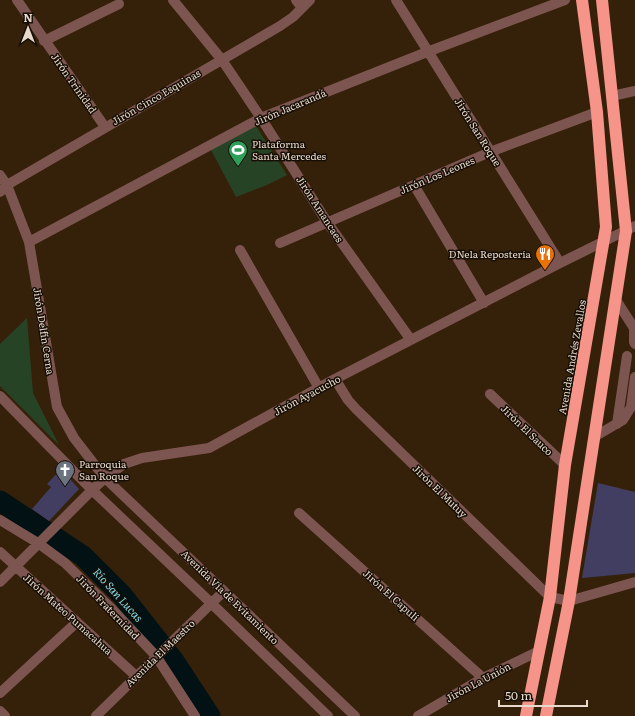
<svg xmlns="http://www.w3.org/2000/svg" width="635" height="716" viewBox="0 0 635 716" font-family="Literata,serif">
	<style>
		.green { fill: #274325 }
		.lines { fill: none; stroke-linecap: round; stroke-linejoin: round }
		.river { stroke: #021114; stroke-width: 21 }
		.building { fill: #423e62 }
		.minor { stroke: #7d5550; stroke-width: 10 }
		.highway { stroke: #f79489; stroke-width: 12 }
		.labels { text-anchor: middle; stroke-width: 3; stroke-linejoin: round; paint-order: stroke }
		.street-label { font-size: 10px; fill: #e7dacc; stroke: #160d05 }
		.poi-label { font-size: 10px; fill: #e7dacc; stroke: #160d05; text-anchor: start }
		.water-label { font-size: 11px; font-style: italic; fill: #7ddbe9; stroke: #160d05 }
	</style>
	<rect width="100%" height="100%" fill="#35210a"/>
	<path class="green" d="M256 126 287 175 267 185 236 197 210 148Z
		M27 318 33 393 59 445 0 386V344Z"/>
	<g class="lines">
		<path class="river" d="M0 501 83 556 122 595 174 661 210 716"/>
	</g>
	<path class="building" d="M61 469 79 489 49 521 32 509 51 487 47 484Z
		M598 483 635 492V573L582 578Z"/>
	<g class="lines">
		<path class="minor" d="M17 0 105 127
			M173 0 222 60 261 118 327 222 411 340
			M296 0 302 8
			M396 0 560 263
			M44 41 119 4
			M612 96 635 91
			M0 175 7 185 29 242 57 407 74 438 105 478 355 716
			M414 185 484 303
			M0 192 7 185 280 26 293 17 310 0
			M29 242 261 118 427 52 565 0
			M280 243 490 152 597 112
			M240 250 319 388
			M616 300 634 328V342L635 344
			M335 379 348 400 356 409 550 597 569 601 635 582
			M490 394 565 465
			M0 396 92 490 211 603 328 716
			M617 424 627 356
			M594 437 623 420 631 407 635 377
			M299 513 483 678
			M0 520 38 543 65 563 110 607 156 656 195 716
			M0 552 136 676
			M0 582 92 490 105 478 124 464 142 458 209 448 335 379 560 263 635 226
			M0 693 77 622
			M0 711 5 716
			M96 716 224 591
			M418 716 483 678 539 651"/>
		<path class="highway" d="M526 716 550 597 565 465 606 227 597 112 582 0
			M546 716 569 601 626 231 602 0"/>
	</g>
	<defs>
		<g id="stadium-pin" transform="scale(1)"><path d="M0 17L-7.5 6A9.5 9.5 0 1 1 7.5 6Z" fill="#2e9e5b" stroke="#160d05"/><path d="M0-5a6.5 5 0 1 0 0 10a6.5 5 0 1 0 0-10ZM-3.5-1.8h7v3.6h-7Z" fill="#fff"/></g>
		<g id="restaurant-pin" transform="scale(1)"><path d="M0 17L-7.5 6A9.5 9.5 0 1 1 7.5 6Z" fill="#e8710a" stroke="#160d05"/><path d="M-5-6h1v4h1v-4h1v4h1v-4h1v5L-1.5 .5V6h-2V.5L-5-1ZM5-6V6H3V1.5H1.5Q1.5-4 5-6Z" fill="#fff"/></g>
		<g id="church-pin" transform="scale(1)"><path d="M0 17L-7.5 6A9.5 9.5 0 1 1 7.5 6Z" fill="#6b7280" stroke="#160d05"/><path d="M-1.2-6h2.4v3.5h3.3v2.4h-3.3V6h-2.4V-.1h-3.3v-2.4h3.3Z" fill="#fff"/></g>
	</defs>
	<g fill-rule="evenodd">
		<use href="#stadium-pin" x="238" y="150"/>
		<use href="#restaurant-pin" x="545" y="254"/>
		<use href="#church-pin" x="65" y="470"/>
	</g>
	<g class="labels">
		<g class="street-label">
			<text transform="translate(74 83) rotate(55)" y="4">Jirón Trinidad</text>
			<text transform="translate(156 97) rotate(-30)" y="4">Jirón Cinco Esquinas</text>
			<text transform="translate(290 107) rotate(-23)" y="4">Jirón Jacarandá</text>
			<text transform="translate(478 132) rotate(58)" y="4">Jirón San Roque</text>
			<text transform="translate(437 175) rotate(-23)" y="4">Jirón Los Leones</text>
			<text transform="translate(320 209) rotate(57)" y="4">Jirón Amancaes</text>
			<text transform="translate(44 331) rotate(81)" y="4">Jirón Delfín Cerna</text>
			<text transform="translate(572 357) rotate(-80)" y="4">Avenida Andrés Zevallos</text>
			<text transform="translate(307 395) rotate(-28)" y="4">Jirón Ayacucho</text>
			<text transform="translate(527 430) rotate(44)" y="4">Jirón El Sauco</text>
			<text transform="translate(440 491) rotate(44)" y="4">Jirón El Mutuy</text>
			<text transform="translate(391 595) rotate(42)" y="4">Jirón El Capulí</text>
			<text transform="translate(230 597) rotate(44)" y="4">Avenida Vía de Evitamiento</text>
			<text transform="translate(108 607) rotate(46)" y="4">Jirón Fraternidad</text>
			<text transform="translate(68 614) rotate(42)" y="4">Jirón Mateo Pumacahua</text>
			<text transform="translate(160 653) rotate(-44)" y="4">Avenida El Maestro</text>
			<text transform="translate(478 682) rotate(-28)" y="4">Jirón La Unión</text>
		</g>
		<g class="poi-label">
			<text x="252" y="148">Plataforma<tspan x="252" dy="12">Santa Mercedes</tspan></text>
			<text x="531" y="258" text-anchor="end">DNela Repostería</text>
			<text x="79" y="468">Parroquia<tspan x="79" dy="12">San Roque</tspan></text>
		</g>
		<g class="water-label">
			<text transform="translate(118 595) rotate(48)" y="4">Río San Lucas</text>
		</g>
	</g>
	<g transform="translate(28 28)" stroke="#160d05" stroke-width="3" paint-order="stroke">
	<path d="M0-3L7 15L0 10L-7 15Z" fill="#e7dacc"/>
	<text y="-6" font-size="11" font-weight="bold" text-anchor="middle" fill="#e7dacc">N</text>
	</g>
	<path d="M499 700v6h88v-6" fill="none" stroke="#e7dacc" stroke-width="2"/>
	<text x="505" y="700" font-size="12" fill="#e7dacc" stroke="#160d05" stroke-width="3" paint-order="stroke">50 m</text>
</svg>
